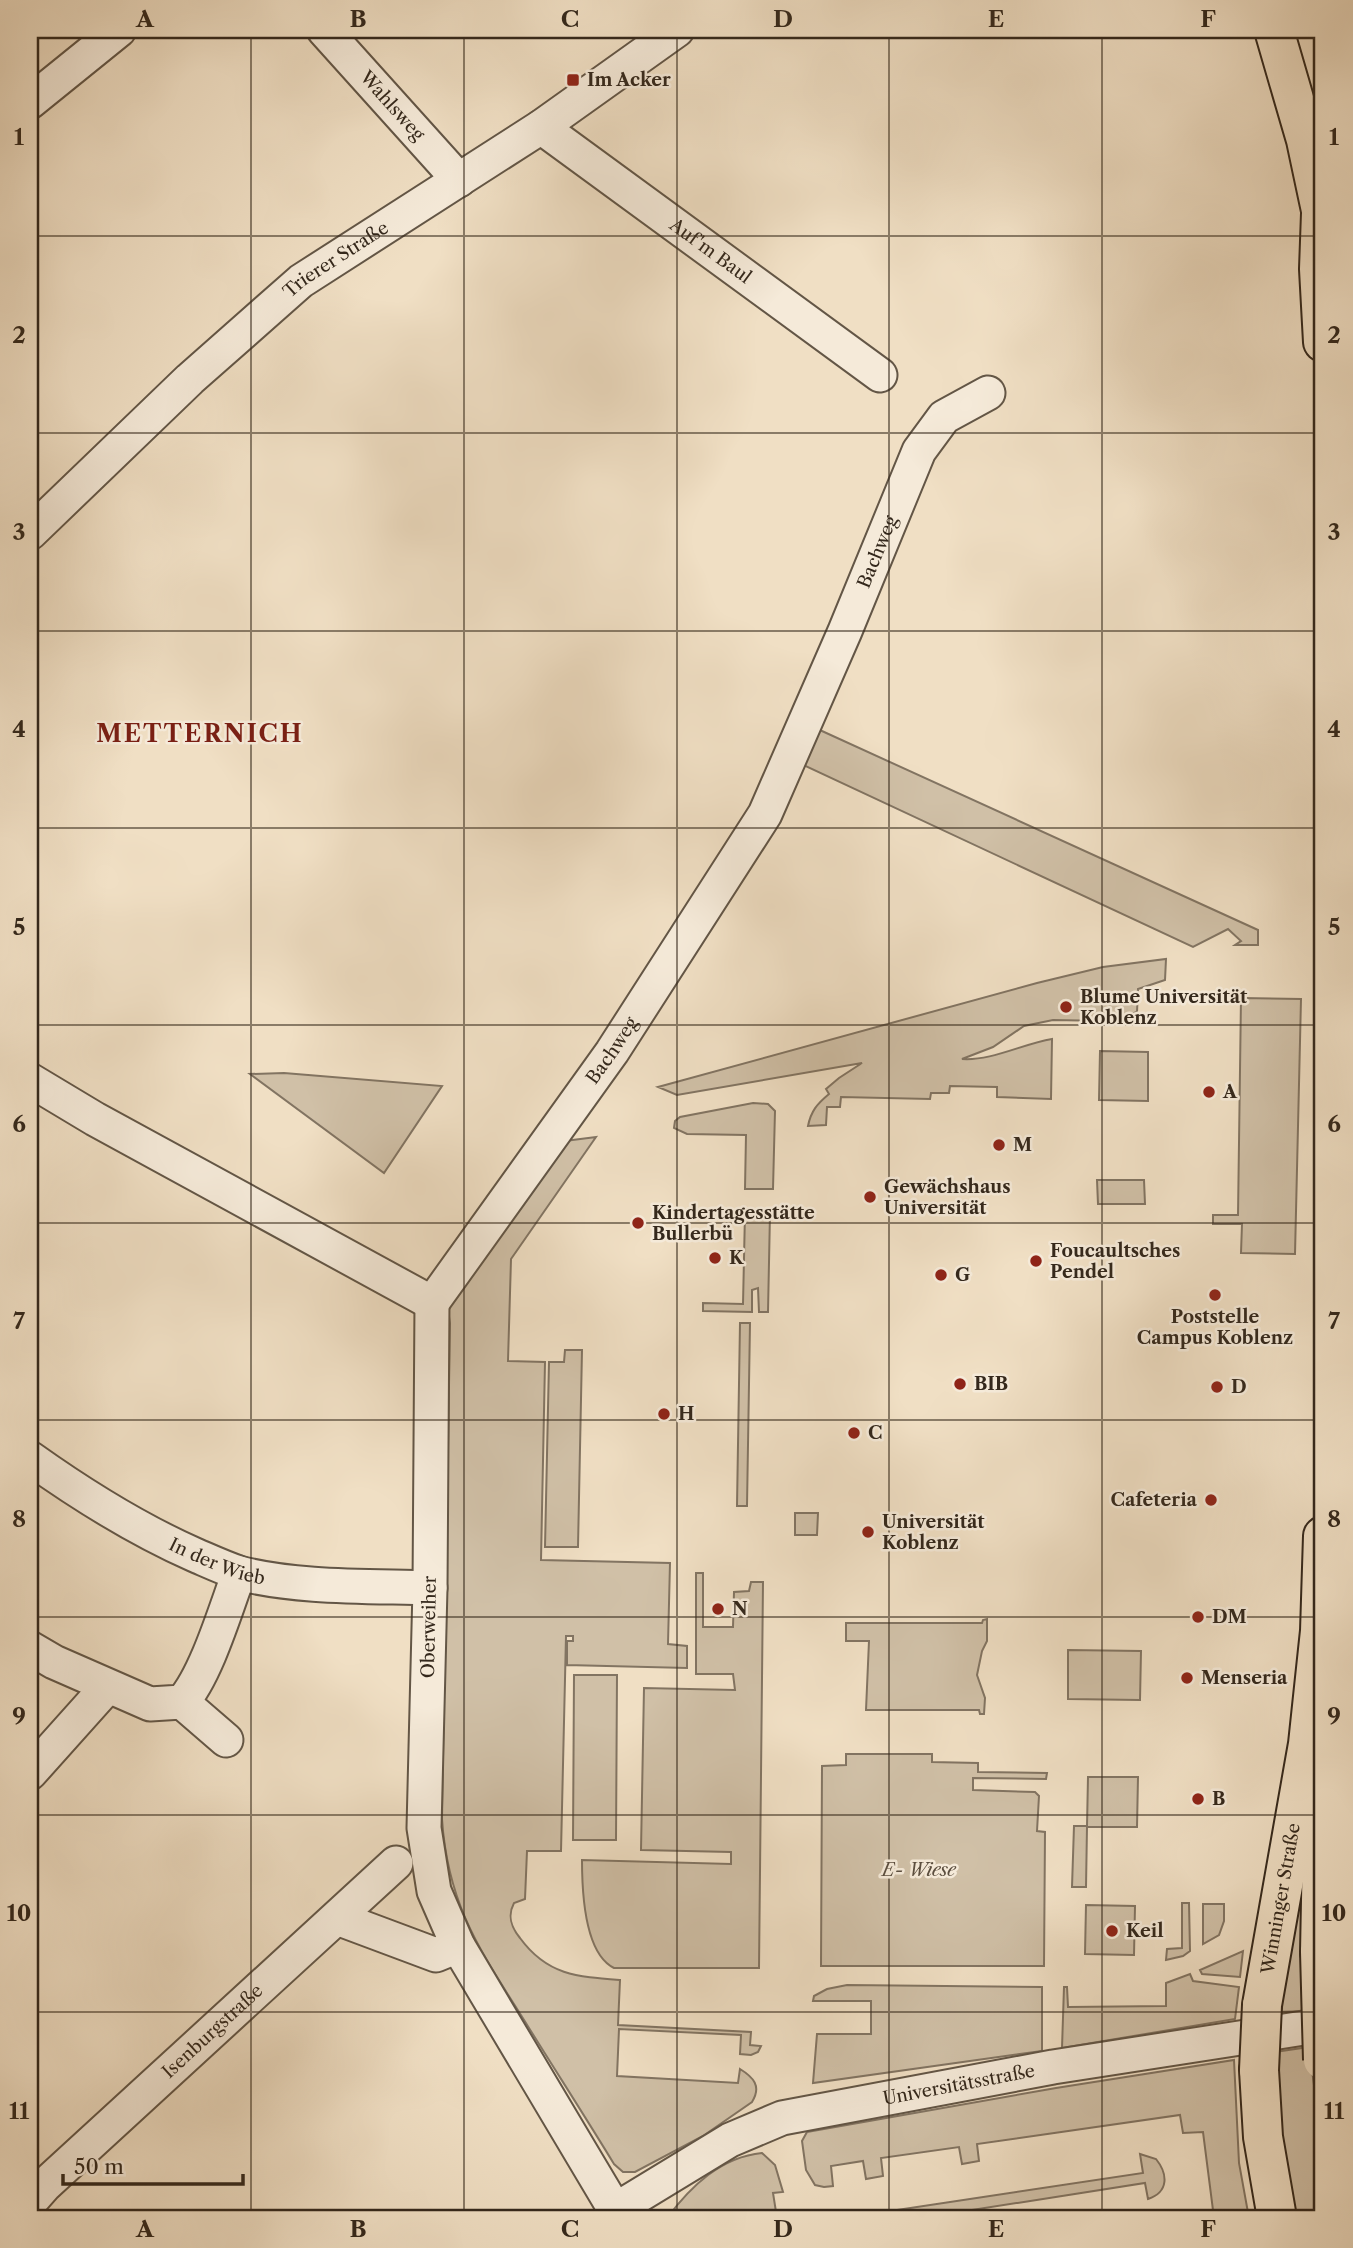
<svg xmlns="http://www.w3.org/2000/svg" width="1353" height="2248" viewBox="0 0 1353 2248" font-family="'Libre Caslon Text',serif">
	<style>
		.green { fill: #d0c0a7; stroke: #827462; stroke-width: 2 }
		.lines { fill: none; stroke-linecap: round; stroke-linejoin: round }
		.minor-casing { stroke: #635646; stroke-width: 37 }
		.major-casing { stroke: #34281c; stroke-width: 42 }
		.minor { stroke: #f5ead9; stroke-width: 33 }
		.major { stroke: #f0dfc4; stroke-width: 38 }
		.major-bridge-casing { stroke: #34281c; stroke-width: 42; stroke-linecap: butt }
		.major-bridge { stroke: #f0dfc4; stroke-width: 38 }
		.grid { fill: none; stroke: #34281c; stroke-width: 2; stroke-opacity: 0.55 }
		.poi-dot { fill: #8f2418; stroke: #f5ead9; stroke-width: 2.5 }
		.labels { text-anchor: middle; stroke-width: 5; stroke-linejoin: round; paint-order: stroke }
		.poi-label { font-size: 18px; font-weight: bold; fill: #34281c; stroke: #f5ead9; text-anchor: start }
		.street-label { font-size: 18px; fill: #34281c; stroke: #f5ead9 }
		.park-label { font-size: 18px; font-style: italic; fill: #5b4e3f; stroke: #f5ead9 }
		.district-label { font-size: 24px; font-weight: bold; letter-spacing: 2px; fill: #7a1f14; stroke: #f5ead9 }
		.neatline { fill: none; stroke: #34281c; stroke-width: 2.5 }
		.grid-label { font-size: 23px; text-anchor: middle; font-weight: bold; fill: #34281c }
	</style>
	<rect width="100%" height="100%" fill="#f0dfc4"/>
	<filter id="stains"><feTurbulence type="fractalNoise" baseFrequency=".00286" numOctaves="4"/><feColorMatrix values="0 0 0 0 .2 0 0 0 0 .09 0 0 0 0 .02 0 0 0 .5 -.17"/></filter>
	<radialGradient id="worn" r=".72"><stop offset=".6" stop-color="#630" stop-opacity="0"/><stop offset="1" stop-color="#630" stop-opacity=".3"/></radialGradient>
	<path class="green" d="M811 726 1258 930V945H1235L1241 941 1228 929 1193 947 797 762Z
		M1166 959 1165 980 1138 989 1137 1012 1108 1021 1053 1020 1024 1026 993 1047 962 1059C992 1061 1022 1044 1052 1039L1051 1099 997 1097V1087L950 1086 949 1093H931L930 1099 841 1097 840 1107H827L826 1125 808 1126C811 1111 817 1104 829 1094L826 1089 839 1078 862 1063 677 1095 658 1087 1037 983 1103 967Z
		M1241 998 1301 999 1295 1254 1241 1253 1242 1224H1213V1215H1238Z
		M1100 1051 1148 1052V1101L1099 1100Z
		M284 1073 442 1086 384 1173 250 1074Z
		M753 1103 768 1104 775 1111 773 1189H745L746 1135 687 1134 674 1128 675 1121 680 1117Z
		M596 1137 511 1259 508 1361 545 1362 541 1560 670 1563 668 1644 687 1646V1668L567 1665V1641H573V1636H566L561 1851H527L525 1899 514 1903C507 1916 511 1927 520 1938 547 1975 577 1977 620 1980L618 2025 751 2032 750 2045 761 2046 758 2052 751 2055 740 2054 741 2035 619 2029 617 2076 738 2083 740 2069C753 2077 762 2086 752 2102L703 2136 635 2172H623L614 2164C586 2118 557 2073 529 2028 483 1954 448 1909 442 1819L450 1323 447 1303 557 1142Z
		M1097 1180H1144L1145 1204H1098Z
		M745 1213H770L768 1312H759L758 1288 752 1290V1312L703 1311V1303L743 1304Z
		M740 1323H750L747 1506H737Z
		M565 1350H582L578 1547H545L549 1362H564Z
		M795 1513H818L817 1535H795Z
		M696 1573H703V1627H733L734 1592 749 1591 751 1582H763L759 1968H614C584 1953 582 1889 582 1860L731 1864V1852L641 1850 644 1688 735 1690 733 1674H696Z
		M987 1619V1641L982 1651 977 1675 985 1698 984 1714H980L979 1710H866L869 1641H846V1623H982L983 1620Z
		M1068 1650 1141 1651 1140 1700 1068 1699Z
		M574 1675H617L616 1840H573Z
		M846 1754H932V1762L978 1763V1772L1047 1773 1046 1779 973 1778V1790L1035 1792 1039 1796 1037 1831 1045 1832 1044 1966H821L822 1766 846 1765Z
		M1088 1777H1138L1137 1827H1087L1086 1887H1072L1074 1826H1087Z
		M1306 1813 1308 2011 1275 2012Z
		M1182 1903H1189L1190 1951 1183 1956 1166 1960 1167 1949 1182 1948Z
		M1203 1904H1224V1921L1219 1935 1203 1944Z
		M1086 1905 1135 1906 1134 1955 1085 1954Z
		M1243 1951 1240 1977 1202 1974 1200 1970Z
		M1190 1974 1193 1981 1239 1987 1235 2019 1062 2048 1064 1987H1067L1068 2007 1166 2006V1983Z
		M847 1985 1042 1987V2051L813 2083 817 2034H871V2001H813L814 1996 827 1989Z
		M1309 2047 1323 2154V2218H1284L1269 2053Z
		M1234 2060 1239 2163 1249 2218H1214L1203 2132 1183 2133 1180 2115 977 2144 979 2161 962 2164 959 2147 881 2158 883 2176 866 2179 863 2161 831 2166 833 2186 824 2187 815 2185 806 2170 802 2141 807 2132 1056 2088Z
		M762 2153 775 2165 783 2192 773 2193 777 2218H667C691 2186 721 2157 762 2153Z
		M1140 2154 1156 2159C1168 2174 1169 2192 1148 2199L1145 2183 921 2218H844L1143 2173Z"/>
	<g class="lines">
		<g class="minor-casing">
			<g id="minor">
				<path id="s1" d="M324 30 459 180"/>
				<path d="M30 102 119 30"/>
				<path id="s2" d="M541 127 880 375"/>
				<path id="s3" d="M30 533 190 379 301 281 541 127 677 30"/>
				<path d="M30 1080 95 1119 432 1303"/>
				<path id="s4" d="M432 1303 612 1052 765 814 845 631 919 451 944 417 988 393"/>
				<path d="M432 1303 430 1588 424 1828 434 1891 458 1946 620 2218"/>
				<path id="s5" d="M30 1458C82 1495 136 1529 195 1555 209 1561 224 1568 239 1573 295 1588 372 1586 430 1588"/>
				<path d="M30 1648 54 1662 150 1704 182 1702C206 1676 226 1608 239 1573"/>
				<path d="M182 1702 226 1740"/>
				<path d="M30 1773 107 1687"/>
				<path d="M337 1918 436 1955 458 1946"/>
				<path id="s6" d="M30 2202 45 2185 396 1863"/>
				<path id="s7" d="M615 2210 730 2140 782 2118 1053 2067 1323 2025"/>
			</g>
		</g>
		<g class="major-casing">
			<g id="major">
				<path d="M1274 30 1306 140 1323 220"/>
				<path d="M1321 213 1319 269 1323 342"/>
				<path d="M1320 1952 1323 1796"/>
				<path id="s8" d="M1262 2005 1308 1744 1320 1631 1323 1536"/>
				<path d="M1259 2070 1263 2137 1277 2218"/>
			</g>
		</g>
		<use href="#minor" class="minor"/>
		<use href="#major" class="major"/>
		<g class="major-bridge-casing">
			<path id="major-bridge" d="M1320 1952 1323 2060
				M1259 2070 1262 2005"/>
		</g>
		<use href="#major-bridge" class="major-bridge"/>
	</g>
	<path class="grid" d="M251 30V2218M464 30V2218M677 30V2218M889 30V2218M1102 30V2218M30 236H1323M30 433H1323M30 631H1323M30 828H1323M30 1025H1323M30 1223H1323M30 1420H1323M30 1617H1323M30 1815H1323M30 2012H1323"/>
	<g class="poi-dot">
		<rect x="566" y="73" width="14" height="14" rx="3.5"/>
		<circle cx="1066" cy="1007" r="7"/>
		<circle cx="1209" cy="1092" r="7"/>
		<circle cx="999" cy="1145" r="7"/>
		<circle cx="870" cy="1197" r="7"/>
		<circle cx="638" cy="1223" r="7"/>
		<circle cx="715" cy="1258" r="7"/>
		<circle cx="1036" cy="1261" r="7"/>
		<circle cx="941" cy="1275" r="7"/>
		<circle cx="1215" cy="1295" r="7"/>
		<circle cx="960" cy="1384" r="7"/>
		<circle cx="1217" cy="1387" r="7"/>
		<circle cx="664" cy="1414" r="7"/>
		<circle cx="854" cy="1433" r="7"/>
		<circle cx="1211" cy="1500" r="7"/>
		<circle cx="868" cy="1532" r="7"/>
		<circle cx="718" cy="1609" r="7"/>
		<circle cx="1198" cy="1617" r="7"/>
		<circle cx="1187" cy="1678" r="7"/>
		<circle cx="1198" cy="1799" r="7"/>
		<circle cx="1112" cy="1931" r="7"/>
	</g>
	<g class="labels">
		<g class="poi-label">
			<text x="587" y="86">Im Acker</text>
			<text x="1080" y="1003">Blume Universität<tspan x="1080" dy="21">Koblenz</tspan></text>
			<text x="1223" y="1098">A</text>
			<text x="1013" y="1151">M</text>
			<text x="884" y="1193">Gewächshaus<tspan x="884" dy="21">Universität</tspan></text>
			<text x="652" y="1219">Kindertagesstätte<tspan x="652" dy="21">Bullerbü</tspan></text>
			<text x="1050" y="1257">Foucaultsches<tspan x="1050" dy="21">Pendel</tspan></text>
			<text x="729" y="1264">K</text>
			<text x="955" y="1281">G</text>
			<text x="1215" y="1323" text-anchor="middle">Poststelle<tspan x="1215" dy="21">Campus Koblenz</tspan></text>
			<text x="974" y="1390">BIB</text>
			<text x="1231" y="1393">D</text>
			<text x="678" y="1420">H</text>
			<text x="868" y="1439">C</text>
			<text x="1197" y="1506" text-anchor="end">Cafeteria</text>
			<text x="882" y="1528">Universität<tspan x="882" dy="21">Koblenz</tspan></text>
			<text x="732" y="1615">N</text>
			<text x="1212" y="1623">DM</text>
			<text x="1201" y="1684">Menseria</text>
			<text x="1212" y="1805">B</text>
			<text x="1126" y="1937">Keil</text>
		</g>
		<g class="street-label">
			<text dy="6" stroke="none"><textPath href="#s1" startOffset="102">Wahlsweg</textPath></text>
			<text dy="6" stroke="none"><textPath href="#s2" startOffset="210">Auf'm Baul</textPath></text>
			<text dy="6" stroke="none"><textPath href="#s3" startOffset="411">Trierer Straße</textPath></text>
			<text dy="6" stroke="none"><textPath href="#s4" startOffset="877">Bachweg</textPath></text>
			<text dy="6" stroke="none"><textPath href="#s4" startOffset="310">Bachweg</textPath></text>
			<text dy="6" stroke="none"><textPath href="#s5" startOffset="215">In der Wieb</textPath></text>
			<text transform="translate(429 1627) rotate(-89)" y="6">Oberweiher</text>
			<text dy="6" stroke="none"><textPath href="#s8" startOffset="108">Winninger Straße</textPath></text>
			<text dy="6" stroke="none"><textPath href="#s6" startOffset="250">Isenburgstraße</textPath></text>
			<text dy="6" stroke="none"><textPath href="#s7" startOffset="371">Universitätsstraße</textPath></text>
		</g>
		<g class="park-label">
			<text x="919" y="1876">E- Wiese</text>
		</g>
		<g class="district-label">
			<text x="200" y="742">METTERNICH</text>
		</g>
	</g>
	<rect width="1353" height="2248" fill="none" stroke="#f0dfc4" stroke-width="77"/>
	<path d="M63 2174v10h180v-10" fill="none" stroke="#34281c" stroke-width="3.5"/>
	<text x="74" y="2174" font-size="21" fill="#34281c" stroke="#f5ead9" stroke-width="5" paint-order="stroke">50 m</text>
	<rect x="38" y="38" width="1276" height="2172" class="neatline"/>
	<g class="grid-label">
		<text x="145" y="27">A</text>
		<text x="358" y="27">B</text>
		<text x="570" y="27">C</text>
		<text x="783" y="27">D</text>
		<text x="996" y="27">E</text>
		<text x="1208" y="27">F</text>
		<text x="19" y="145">1</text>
		<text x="1334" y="145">1</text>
		<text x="19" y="343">2</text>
		<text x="1334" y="343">2</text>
		<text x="19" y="540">3</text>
		<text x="1334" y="540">3</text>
		<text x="19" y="737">4</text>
		<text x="1334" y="737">4</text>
		<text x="19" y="935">5</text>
		<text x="1334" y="935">5</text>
		<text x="19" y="1132">6</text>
		<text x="1334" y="1132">6</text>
		<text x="19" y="1329">7</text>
		<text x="1334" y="1329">7</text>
		<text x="19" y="1527">8</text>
		<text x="1334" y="1527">8</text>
		<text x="19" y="1724">9</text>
		<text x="1334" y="1724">9</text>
		<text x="19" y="1921">10</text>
		<text x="1334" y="1921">10</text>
		<text x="19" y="2119">11</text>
		<text x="1334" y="2119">11</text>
		<text x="145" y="2237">A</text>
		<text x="358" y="2237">B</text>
		<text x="570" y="2237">C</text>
		<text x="783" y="2237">D</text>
		<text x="996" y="2237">E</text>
		<text x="1208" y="2237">F</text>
	</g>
	<rect width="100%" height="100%" filter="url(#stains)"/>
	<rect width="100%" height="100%" fill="url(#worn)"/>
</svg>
